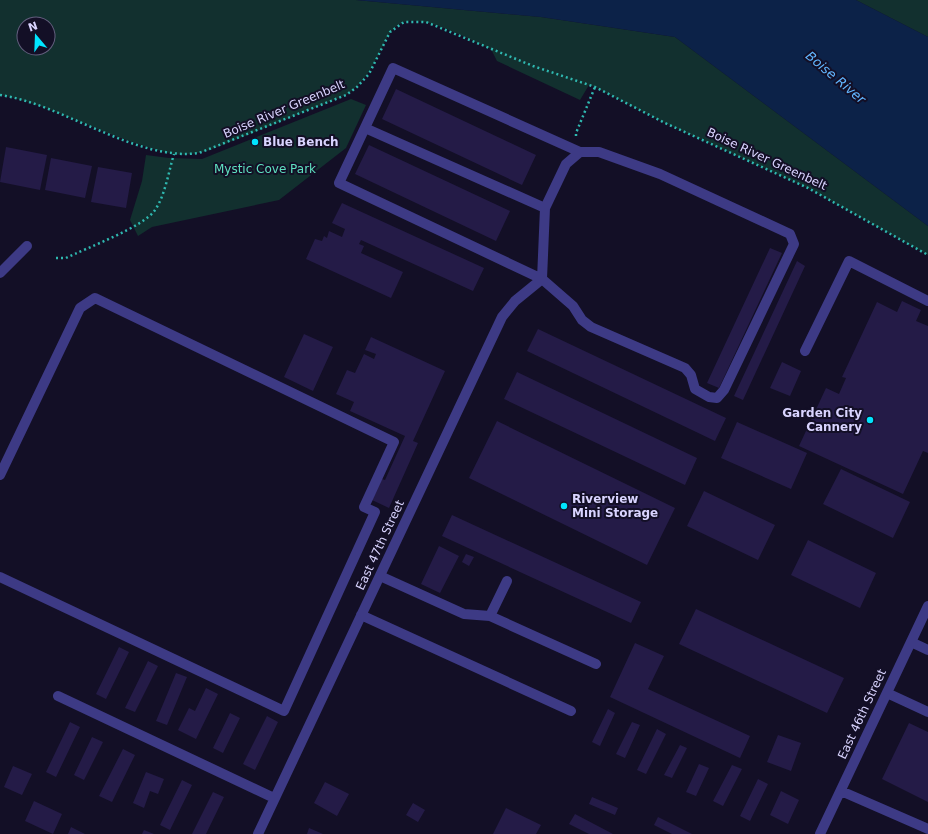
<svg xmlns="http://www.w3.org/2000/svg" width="928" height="834" viewBox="0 0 928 834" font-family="'DejaVu Sans',sans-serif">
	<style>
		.green { fill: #12302f; fill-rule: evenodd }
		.water { fill: #0c2248 }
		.building { fill: #241b47 }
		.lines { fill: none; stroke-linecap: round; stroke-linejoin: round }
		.path { stroke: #2fb8b0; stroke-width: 2.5; stroke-dasharray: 2 3; stroke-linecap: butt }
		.minor { stroke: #3d3a85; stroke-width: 10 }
		.poi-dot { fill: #00e5ff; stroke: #130f26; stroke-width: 1.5 }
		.labels { text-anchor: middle; stroke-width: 4; stroke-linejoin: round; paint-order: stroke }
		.street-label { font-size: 12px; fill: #d9d4ff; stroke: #130f26 }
		.poi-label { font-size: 12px; font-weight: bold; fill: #d9d4ff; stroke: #130f26; text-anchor: start }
		.park-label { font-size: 12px; fill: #5fe0c0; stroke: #130f26 }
		.water-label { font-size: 13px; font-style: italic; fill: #62b6ff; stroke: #130f26 }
	</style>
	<rect width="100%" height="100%" fill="#130f26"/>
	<path class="green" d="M0 0H356L541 17 675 37 928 226V255L808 188 665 123 595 87 589 85 580 100 497 61 491 49C470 40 426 15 404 22 392 26 386 39 381 50 371 69 364 83 346 95L210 150C198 153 186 156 174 154 161 152 148 147 135 143 90 128 47 104 0 95ZM24 24H48V48H24Z
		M856 0H928V37Z
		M351 99 366 105 346 148 279 200 152 227 138 236 130 220 142 181 146 155 169 158 202 159Z"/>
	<path class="water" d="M356 0H856L928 37V226L675 37 541 17Z"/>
	<path class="building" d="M396 89 536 155 522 185 382 119Z
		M369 145 510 211 496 241 355 174Z
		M6 147 47 155 40 190 0 182Z
		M51 158 92 166 85 198 45 190Z
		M98 167 132 173 126 208 91 202Z
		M342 203 484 268 473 291 361 240 359 244 364 246 361 253 403 272 391 298 306 259 315 239 322 241 324 236 327 238 329 231 342 237 345 229 332 223Z
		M770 248 782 253 719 388 707 383Z
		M797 261 805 266 743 400 734 396Z
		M902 301 921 310 916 321 928 326V453L923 451 903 494 799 446 826 388 839 394 846 378 842 377 877 302 897 312Z
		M538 329 726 418 715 441 527 351Z
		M304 334 333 347 313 391 284 377Z
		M371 337 445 371 413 441 418 443 389 508 372 500 382 479 385 480 405 436 350 411 354 402 336 394 347 370 355 373 364 354 374 359 376 354 365 350Z
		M782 362 801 371 790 396 770 388Z
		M517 372 697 458 685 485 504 399Z
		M497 421 675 508 647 565 469 478Z
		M737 422 807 453 791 489 721 458Z
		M841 469 910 502 893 538 823 504Z
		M704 491 775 525 758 560 687 526Z
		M452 515 641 602 631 623 442 536Z
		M808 540 876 573 860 608 791 575Z
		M439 546 459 556 440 593 421 584Z
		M466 554 474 557 469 566 462 562Z
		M696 609 844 678 827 713 679 644Z
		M635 643 664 656 648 689 750 736 740 758 610 697Z
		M119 647 129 652 106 699 96 694Z
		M148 661 158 666 135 712 125 708Z
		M176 673 187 677 167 725 156 721Z
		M206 688 218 694 196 739 178 730 189 708 195 711Z
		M608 709 615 713 600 746 592 742Z
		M230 713 240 718 223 753 213 748Z
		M267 716 278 722 255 770 243 764Z
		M70 722 80 727 56 777 46 772Z
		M632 722 640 725 625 758 616 754Z
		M909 723 928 732V802L882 779Z
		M657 729 666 734 646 774 637 770Z
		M778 735 801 743 791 771 767 762Z
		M92 737 103 742 84 780 74 775Z
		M680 745 687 748 672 778 664 775Z
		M123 749 135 755 112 802 99 796Z
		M699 764 709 768 696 796 686 792Z
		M732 765 742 769 723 806 713 801Z
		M13 766 32 774 22 795 4 787Z
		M146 772 164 779 158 794 150 791 144 808 133 803Z
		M758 779 768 784 750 821 740 816Z
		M182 780 192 785 170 830 160 825Z
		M325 782 349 794 337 816 314 803Z
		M781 791 799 800 788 824 770 815Z
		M213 792 224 797 206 834H192Z
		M592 797 618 808 615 815 589 804Z
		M34 801 62 814 53 834 25 821Z
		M413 803 425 810 418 822 406 815Z
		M506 808 541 825 536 834H493Z
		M575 814 613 834H589L569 824Z
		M658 817 692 834H672L654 825Z
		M71 827 85 834H68Z
		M309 828 323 834H307Z
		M144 830 154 834H142Z"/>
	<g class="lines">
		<path class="path" d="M0 95C63 104 137 162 199 153L346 95 357 87 369 74 390 32 404 22H426L533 66 595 87 665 123 808 188 928 255
			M576 136V133L595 87
			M56 258H66C86 248 144 227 155 210 165 196 169 170 174 154"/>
		<path class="minor" d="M365 128 545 208
			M0 273 27 246
			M542 279 545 208 566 164 580 152H599L660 174 790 234 794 244 724 390 717 398 709 397 695 389 691 375 685 368 591 327 582 320 573 306 542 279 339 183 393 68 580 152
			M805 351 849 261 928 301
			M0 475 80 308 95 298 394 442 364 507 375 512 284 711 0 577
			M380 576 464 614 490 616 596 664
			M361 615 571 711
			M490 616 507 581
			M911 642 928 650
			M887 693 928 712
			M58 696 274 798
			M841 791 928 829
			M258 834 502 317 515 301 542 279
			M820 834 928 606"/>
	</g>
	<g class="poi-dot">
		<circle cx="255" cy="142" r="4"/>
		<circle cx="870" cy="420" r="4"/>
		<circle cx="564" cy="506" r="4"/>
	</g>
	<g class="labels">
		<g class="street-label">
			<text transform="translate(284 109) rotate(-23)" y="4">Boise River Greenbelt</text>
			<text transform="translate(767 159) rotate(25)" y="4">Boise River Greenbelt</text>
			<text transform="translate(380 545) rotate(-65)" y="4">East 47th Street</text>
			<text transform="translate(862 714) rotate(-65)" y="4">East 46th Street</text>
		</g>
		<g class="poi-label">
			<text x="263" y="146">Blue Bench</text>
			<text x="862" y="417" text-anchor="end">Garden City<tspan x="862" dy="14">Cannery</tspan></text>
			<text x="572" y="503">Riverview<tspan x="572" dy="14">Mini Storage</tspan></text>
		</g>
		<g class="park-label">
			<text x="265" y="173">Mystic Cove Park</text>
		</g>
		<g class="water-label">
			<text transform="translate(836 77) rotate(40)" y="5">Boise River</text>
		</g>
	</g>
	<g transform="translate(36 36) rotate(341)"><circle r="19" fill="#130f26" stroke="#625e7d"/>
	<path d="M0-3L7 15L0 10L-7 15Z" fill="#00e5ff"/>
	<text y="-6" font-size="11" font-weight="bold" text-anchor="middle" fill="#d9d4ff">N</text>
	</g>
</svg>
